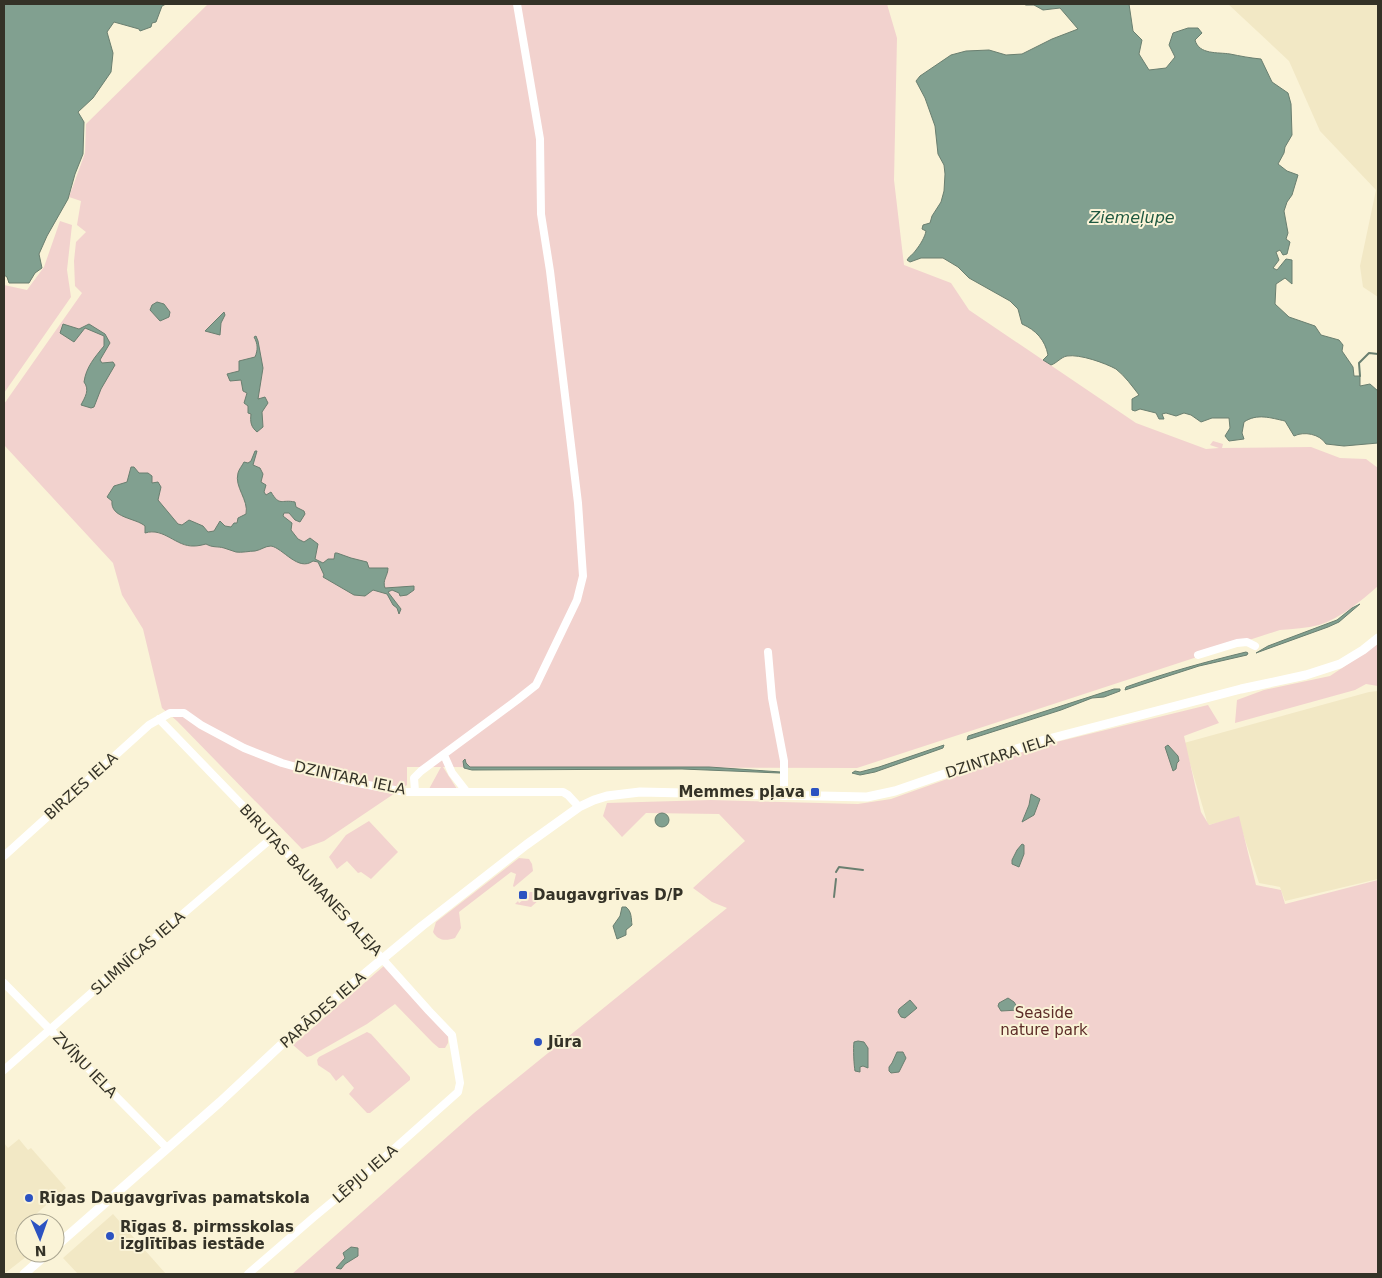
<svg xmlns="http://www.w3.org/2000/svg" width="1382" height="1278" viewBox="0 0 1382 1278" font-family="'DejaVu Sans',sans-serif">
	<style>
		.built { fill: #f2e8c5 }
		.green { fill: #f2d2ce }
		.water { fill: #81a090; stroke: #6a7f70 }
		.lines { fill: none; stroke-linecap: round; stroke-linejoin: round }
		.stream { stroke: #6a7f70; stroke-width: 2 }
		.minor { stroke: #fff; stroke-width: 8 }
		.tertiary { stroke: #fff; stroke-width: 9 }
		.poi-dot { fill: #2c52c1; stroke: #faf3d7; stroke-width: 2 }
		.labels { text-anchor: middle; stroke-width: 4; stroke-linejoin: round; paint-order: stroke }
		.street-label { font-size: 15px; fill: #343227; stroke: #faf3d7 }
		.poi-label { font-size: 15px; font-weight: bold; fill: #343227; stroke: #faf3d7; text-anchor: start }
		.park-label { font-size: 15px; fill: #5d2c28; stroke: #faf3d7 }
		.water-label { font-size: 16px; font-style: italic; fill: #1e5841; stroke: #faf3d7 }
	</style>
	<rect width="100%" height="100%" fill="#faf3d7"/>
	<path class="built" d="M1228 4H1378V297L1363 287 1360 266 1376 190 1320 131 1289 61Z
		M1378 691V879L1285 901 1280 887 1259 883 1238 818 1208 825 1184 743 1369 692Z
		M19 1139 28 1150 31 1148 66 1188 14 1233 25 1246V1253H31L4 1274V1143L8 1148Z
		M113 1214 166 1274H78L63 1258Z"/>
	<path class="green" d="M208 4H887L897 38 894 180 904 265 951 283 969 310 1136 423 1206 449 1219 448 1210 445 1213 441 1223 444 1222 448 1311 447 1340 458 1366 459 1378 468V586C1361 601 1341 618 1319 625 1307 628 1293 629 1280 630L857 768 443 767 457 789H429L441 767H407V785L324 841 302 849 177 721 162 708 143 629 122 595 113 563 4 445V404L82 293 75 286 74 261 76 242 86 232 77 225 81 201 69 197 85 153 86 124Z
		M60 221 72 225 67 270 71 297 4 393V285L27 290 44 267Z
		M1378 644V686L1366 684 1355 690 1235 723 1237 700 1264 690 1330 676Z
		M1208 705 1219 723 1184 736 1201 812 1209 825 1239 816 1256 885 1281 890 1285 904 1378 880V1274H292L474 1113 727 908 712 902 693 888 745 841 719 814 646 813 622 837 603 816 607 803 711 800 858 804 891 799 1040 746Z
		M369 821 398 852 371 879 361 872 358 873 347 861 337 869 329 857 346 835Z
		M519 858 529 859 532 864 533 871 514 887 513 886 516 874 511 872 459 912 461 928 455 938C446 941 438 941 433 932L436 922Z
		M530 892H535L540 896 539 900 531 907 515 904 518 901 519 903 523 900 522 898Z
		M385 965 448 1036V1043L445 1048H439L433 1043 395 1004 367 1024 311 1056 307 1057 293 1045Z
		M367 1032 371 1034 410 1077V1080L370 1113H367L349 1094 354 1088 343 1075 336 1081 330 1073 318 1065 317 1060 319 1057Z"/>
	<path class="water" d="M4 4H166L162 6 156 22 152 23 151 27 140 31 139 29 114 22 107 32 113 53 111 72 93 98 78 112 84 122 83 154 75 174 68 199 47 236 39 254 42 268 35 273 29 283H9L7 277 4 275Z
		M1023 4H1129L1133 31 1142 40 1139 54 1149 70 1166 68 1175 57 1169 45 1173 33 1188 28H1198L1202 33 1195 40C1199 55 1218 52 1230 54 1240 56 1250 58 1261 59L1272 82 1288 93 1291 104 1292 135 1285 147 1284 153 1278 164 1287 171 1298 175 1292 195 1287 202 1284 211 1288 233 1286 239 1290 242 1287 254 1283 255 1280 250 1276 252 1279 260 1273 268 1277 270 1286 259 1292 260V284L1285 278 1276 284 1275 304 1289 317 1315 326 1321 335 1339 340 1343 345 1342 351 1353 367 1354 376H1360V386L1370 384 1378 391V443L1344 446 1326 444C1320 434 1304 431 1294 436L1285 421C1271 418 1257 413 1244 422L1242 433 1244 439 1229 441 1225 436 1230 428 1229 418H1212L1201 422 1191 415 1184 413 1176 416 1166 413 1162 414 1164 419H1159L1156 413 1140 409 1135 411 1132 410V399L1139 395C1132 386 1125 376 1116 369 1105 363 1080 354 1067 356 1061 357 1057 363 1051 365L1043 360 1048 355C1045 340 1036 330 1022 324L1018 309 1010 301 969 278 958 267 943 258H921L910 262 907 260C910 255 913 255 916 250 920 245 925 237 926 231L922 229 923 225 930 223 932 216 941 202 944 191 945 174 944 165 938 154 935 126 925 98 916 81 920 76 951 55 966 51 989 50 1006 55 1022 54 1052 39 1078 29 1060 8 1043 10 1034 5H1026Z
		M157 302 164 304 170 312 169 317 160 321 150 310 152 305Z
		M224 312 225 315 221 323 220 335 205 331Z
		M63 324 79 329 89 324 105 334 110 343 100 360 102 363 113 362 115 365 101 389 94 407 91 408 81 405C85 397 90 390 84 382 86 367 95 357 104 346V336L85 328 74 342 60 333Z
		M256 336 258 341 263 368 258 399 265 397 268 403 262 412 263 427 257 432C251 427 250 422 251 414L248 413V406L244 403 247 393 243 391 241 380 230 381 227 374 239 371V361L255 357C258 350 258 344 254 337Z
		M255 451H257L253 465 260 468 263 474 261 482 266 485 264 492 266 495 271 492C280 507 281 499 295 502L296 507 304 511 305 514 300 522 295 520 289 513H284L283 516 292 523 291 530 298 539 304 542 310 538 318 544 315 559 323 563 328 559H334L335 553H337L351 558 367 562 369 568H388C388 576 382 580 385 588L414 586V590L407 595 400 596 399 593 392 590 388 592 401 609 399 614 397 608 393 605 387 594 373 590 365 596 354 595 323 577 324 575 318 562 313 561C298 572 283 548 271 546 265 546 261 550 255 551 250 551 241 553 236 552 232 551 228 549 224 548 217 546 213 548 206 544 202 545 198 546 194 546 176 547 164 527 145 533V526C136 518 110 518 112 501L107 497 114 486 127 482 131 467H134L139 473H148L152 476V483L158 482 161 487 158 500 178 524 182 525 189 520 203 526 208 532 214 531 220 521 225 526 231 527 234 523H237L238 518 246 514C249 500 234 487 238 473 239 469 242 466 244 462L248 463 251 461Z
		M1360 604 1339 622 1328 627 1256 653 1268 646 1337 620 1352 608Z
		M1246 652 1248 653 1247 655 1199 666 1125 690 1126 687C1165 673 1205 662 1246 652Z
		M1114 689H1120V691L1104 697 1092 698 1061 710 967 740 968 736Z
		M944 745 943 748 875 772 860 775 852 773 855 771 860 772 879 767Z
		M1168 745 1178 756 1179 761 1177 763 1176 769 1173 771 1165 747Z
		M465 759 466 763 470 767H709L781 772 780 773 682 769 472 770 464 768 463 761Z
		M1031 794 1040 799 1034 815 1022 822 1029 805Z
		M655 820a7 7 0 1 1 14 0a7 7 0 1 1-14 0Z
		M1022 844 1024 845V854L1019 867 1012 864V860L1017 850Z
		M622 907H626C632 912 631 918 632 925L626 930V935L617 939 613 926 620 916Z
		M1008 998 1014 1002 1019 1010 1001 1011 998 1006 999 1003Z
		M910 1000 917 1008 905 1018 901 1017 898 1012 899 1009Z
		M858 1041 864 1042 868 1048V1068L863 1066 860 1067V1072L855 1071C854 1066 853 1048 854 1042Z
		M897 1052H903L906 1058 899 1072 891 1073 889 1071V1067L892 1063Z
		M351 1247 358 1248V1256L345 1264 341 1269 336 1268 345 1258 343 1253Z"/>
	<g class="lines">
		<path class="stream" d="M1360 376 1359 363 1369 353 1378 354
			M836 872 839 867 863 870
			M834 897 836 879"/>
		<path class="minor" d="M768 652 772 698 784 761V796
			M1198 655 1237 643 1247 642 1255 646
			M159 719 273 837 429 1011 452 1035 460 1083 458 1092 367 1173 314 1217 248 1274
			M444 755 452 773 466 791
			M415 791 414 778 421 771 517 700 536 685 577 600 583 576 578 503 550 271 541 214 540 139 517 4
			M4 856 149 725 170 713H184L201 725 244 748 282 763 342 780 405 792H563L568 795 579 807
			M4 983 166 1147
			M4 1070 122 966 273 837"/>
		<path class="tertiary" d="M55 1247 220 1102 296 1031 422 926 526 845 579 807 594 800 607 796 640 792 867 797 895 791 1037 742 1241 689 1306 675 1340 664 1363 650 1378 638
			M24 1274 48 1253"/>
	</g>
	<g class="poi-dot">
		<rect x="810" y="787" width="10" height="10" rx="2.5"/>
		<rect x="518" y="890" width="10" height="10" rx="2.5"/>
		<circle cx="538" cy="1042" r="5"/>
		<circle cx="29" cy="1198" r="5"/>
		<circle cx="110" cy="1236" r="5"/>
	</g>
	<g class="labels">
		<g class="street-label">
			<text transform="translate(1000 756) rotate(-18)" y="5">DZINTARA IELA</text>
			<text transform="translate(350 778) rotate(12)" y="5">DZINTARA IELA</text>
			<text transform="translate(81 786) rotate(-42)" y="5">BIRZES IELA</text>
			<text transform="translate(311 880) rotate(47)" y="5">BIRUTAS BAUMANES ALEJA</text>
			<text transform="translate(138 953) rotate(-41)" y="5">SLIMNĪCAS IELA</text>
			<text transform="translate(323 1010) rotate(-41)" y="5">PARĀDES IELA</text>
			<text transform="translate(85 1065) rotate(46)" y="5">ZVĪŅU IELA</text>
			<text transform="translate(365 1174) rotate(-41)" y="5">LĒPJU IELA</text>
		</g>
		<g class="poi-label">
			<text x="805" y="797" text-anchor="end">Memmes pļava</text>
			<text x="533" y="900">Daugavgrīvas D/P</text>
			<text x="548" y="1047">Jūra</text>
			<text x="39" y="1203">Rīgas Daugavgrīvas pamatskola</text>
			<text x="120" y="1232">Rīgas 8. pirmsskolas<tspan x="120" dy="17">izglītības iestāde</tspan></text>
		</g>
		<g class="park-label">
			<text x="1044" y="1018">Seaside<tspan x="1044" dy="17">nature park</tspan></text>
		</g>
		<g class="water-label">
			<text x="1132" y="223">Ziemeļupe</text>
		</g>
	</g>
	<rect width="1382" height="1278" fill="none" stroke="#343227" stroke-width="10"/>
	<g transform="translate(40 1238) rotate(178)"><circle r="24" fill="#faf3d7" stroke="#aba691"/>
	<path d="M0-4L9 19L0 12L-9 19Z" fill="#2c52c1"/>
	<text y="-8" font-size="14" font-weight="bold" text-anchor="middle" fill="#343227">N</text>
	</g>
</svg>
